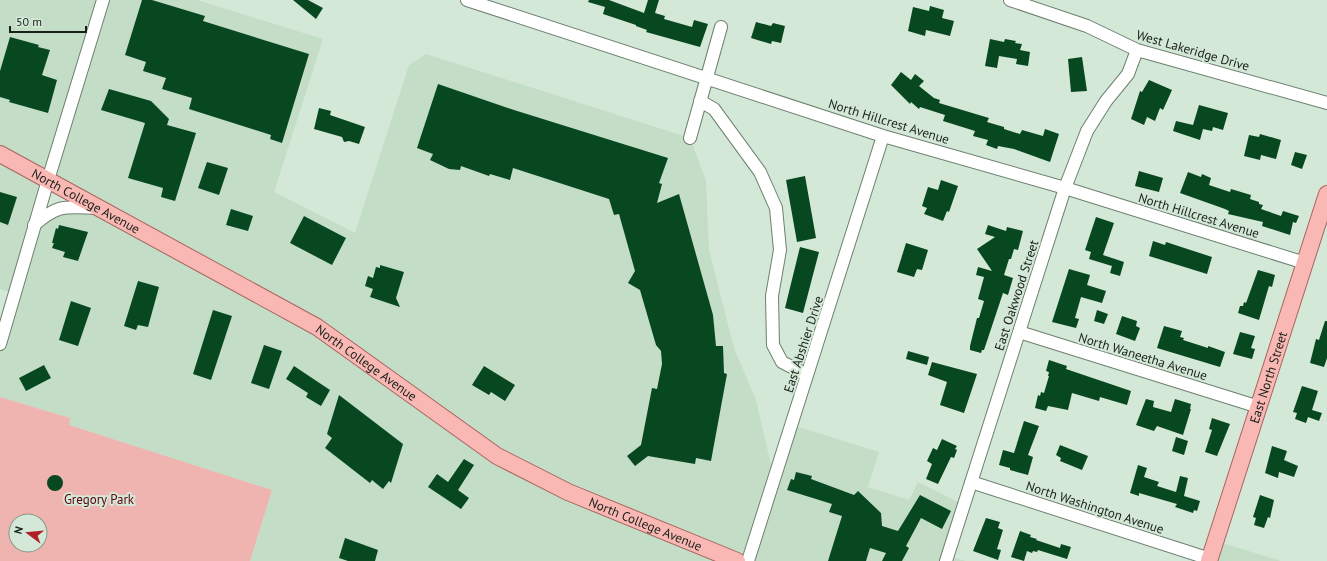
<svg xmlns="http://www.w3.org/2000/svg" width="1327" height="561" viewBox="0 0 1327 561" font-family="'PT Sans',sans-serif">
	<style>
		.built { fill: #c3ddc7; fill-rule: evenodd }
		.green { fill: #efb4af; fill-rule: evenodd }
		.building { fill: #084820 }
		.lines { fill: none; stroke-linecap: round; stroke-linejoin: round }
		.minor-casing { stroke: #6d8070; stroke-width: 14 }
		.major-casing { stroke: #a9645e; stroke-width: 18 }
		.minor { stroke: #fff; stroke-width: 12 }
		.major { stroke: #fab8b5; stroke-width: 16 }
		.labels { text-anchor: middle; stroke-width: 4; stroke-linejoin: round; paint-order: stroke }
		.street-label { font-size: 13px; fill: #18201a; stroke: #d4e8d7 }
		.park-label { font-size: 13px; fill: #5e030e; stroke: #d4e8d7 }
	</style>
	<rect width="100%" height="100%" fill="#d4e8d7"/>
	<path class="built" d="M0 0H197L323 39 274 192 355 233 409 65 426 54 690 138 706 181 709 250 734 348 756 400 774 478 792 425 879 452 868 487 909 500 918 482 964 505 949 556 966 561H250L272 490 68 425 70 418 0 397V344L14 293 0 289ZM48 180 99 208 60 209 35 225Z
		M1216 541 1281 561H1209Z"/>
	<path class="green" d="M0 397 70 418 69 425 272 490 250 561H0ZM16 521H40V545H16Z"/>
	<path class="building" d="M142 0H152L205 16 203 21 309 54 282 143 270 139 271 135 189 109 192 98 162 89 166 78 143 71 146 62 125 55Z
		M293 0H308L323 8 316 19Z
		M589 0H609L644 13 648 0H659L655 13 665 16 664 19 692 27 694 20 708 24 700 47 646 32 647 30 636 26V25L603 14 605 7 588 2Z
		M930 6 944 10 942 18 954 21 950 36 926 30 925 36 908 31 913 7 929 11Z
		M756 22 771 26 773 23 785 26 781 43 772 41 771 44 751 38Z
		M10 37 39 45 38 47 50 50 42 75 57 80 48 113 9 102 10 100 0 97V71Z
		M990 39 1004 42 1005 39 1016 41 1015 43 1022 44 1020 50 1030 52 1028 66 1016 64 1017 59 999 56 997 68 985 66Z
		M1082 57 1087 91 1071 92 1068 59Z
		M901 72 911 80 915 74 924 81 919 86 934 98 940 100 939 103 989 118 987 122 1004 127V129L1020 134 1022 130 1043 136 1045 129 1059 134 1050 162 1014 149 998 146 997 149 986 145 988 140 973 136 975 131 943 121 945 115 920 107 919 109 911 102 910 104 891 85Z
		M1149 80 1172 90 1163 110 1160 108 1155 121 1147 117 1144 125 1131 119 1140 91 1142 92Z
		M438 84 514 110 668 158 659 183 662 184 657 203 679 194 713 315 716 346H723L724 373 727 374 711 461 696 458 695 464 648 456 635 466 627 456 641 445 652 388 657 389 662 364 661 351 656 345 640 290 628 283 635 271 619 214 614 215 609 199 513 168 510 180 490 174 489 176 461 166 460 170 449 169 430 160 433 154 417 148Z
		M109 89 151 101 169 119 167 125 196 133 175 201 161 197 163 188 128 178 145 123 101 110Z
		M1199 105 1228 113 1223 130 1213 127 1212 131 1203 129 1200 140 1173 131 1176 121 1193 125Z
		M319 108 331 111 330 115 365 127 359 144 349 141 344 142 342 137 314 129Z
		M1260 134 1281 140 1276 159 1261 155 1260 160 1244 156 1249 135 1259 137Z
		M1295 152 1307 155 1302 169 1291 165Z
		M207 162 228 168 219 195 198 188Z
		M1139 171 1163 178 1159 192 1135 186Z
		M1188 172 1201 177 1202 174 1211 178 1209 185 1230 192 1231 189 1251 195 1250 199 1259 202V204L1263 205 1261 209 1281 216 1283 211 1299 216 1296 223 1293 222 1290 235 1262 226 1263 222 1228 214 1229 211 1225 209 1180 193Z
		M805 176 816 238 797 242 786 180Z
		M941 180 958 186 949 212 947 211 943 221 924 214 927 208 922 206 928 187 938 190Z
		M0 192 17 197 8 225 0 222Z
		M231 209 253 216 248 231 226 225Z
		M304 216 346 238 332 265 290 243Z
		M1096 217 1114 223 1103 255 1124 262 1120 276 1110 273 1112 266 1089 259 1091 252 1085 250Z
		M59 225 88 232 78 261 63 257 65 252 52 248 54 243H52L56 228 58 229Z
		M988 225 1006 231 1007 227 1023 231 1018 250 1014 249 1011 259H1009L1004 275 1013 278 1008 295 1003 293 984 350H982L981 353 970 350V346L977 318H979L984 301 978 299 984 277 976 275 978 267 992 271 977 249 995 237 985 234Z
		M1153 241 1165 245 1166 242 1212 257 1207 274 1149 256Z
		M906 243 928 250 922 270 917 269 914 277 897 272Z
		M800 247 819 252 803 313 785 308Z
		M380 265 404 272 396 298 400 307 370 297 373 289 365 286 368 276 373 278 376 267 380 268Z
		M1069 269 1090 275 1087 285 1106 291 1102 303 1081 297 1075 318 1079 319 1076 328 1052 322Z
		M1258 270 1275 275 1272 287 1269 286 1259 320 1238 313 1240 306H1243L1244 302 1246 303Z
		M138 281 159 287 148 327 138 325 136 330 124 326Z
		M71 301 91 308 78 346 59 340Z
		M213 310 232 316 211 380 193 374Z
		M1097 310 1108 314 1104 324 1094 321Z
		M1122 316 1137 321 1136 326 1140 328 1135 341 1116 334Z
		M1325 321H1327V358L1324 367 1310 363 1316 339 1319 340Z
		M1164 326 1182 331 1180 337 1184 338 1183 340 1208 348V346L1225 352 1220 367 1157 348Z
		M1240 332 1255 336 1251 348 1255 349 1252 359 1233 354Z
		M264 345 282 351 269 389 251 383Z
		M908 351 929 357 927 365 906 359Z
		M1049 360 1067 366 1066 369 1131 391 1127 405 1100 397 1099 401 1072 393 1068 410 1048 406 1046 411 1035 408 1038 395 1040 396 1041 392 1044 393 1049 376H1048L1049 372 1046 371Z
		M932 362 977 374 964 413 940 405 947 382 928 375Z
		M44 365 51 378 26 391 19 378Z
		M294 366 330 390 321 406 306 397 308 393 286 379Z
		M484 366 515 385 505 401 491 392 489 395 472 385Z
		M1302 386 1318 391 1312 410 1322 413 1319 421 1308 417 1306 423 1295 419 1297 413 1293 412Z
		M339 395 403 444 391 483 389 481 383 489 372 480 370 483 325 448 332 438 327 434Z
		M1146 399 1154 401 1153 407 1171 412 1175 399 1191 404 1190 409H1191L1183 435 1157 426 1154 431 1136 425Z
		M1212 418 1230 424 1217 456 1205 452 1212 430 1209 429Z
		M1024 421 1039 426 1028 455 1033 457 1028 475 1010 470V468L999 465 1003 450 1014 453Z
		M1176 437 1188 441 1184 455 1172 451Z
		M942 439 957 446 955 449 957 450 954 458 951 457 938 484 926 479 932 464 927 461 933 448 937 450Z
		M1060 445 1088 456 1082 470 1060 461 1061 458 1056 455Z
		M1272 446 1287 451 1284 460 1298 466 1294 477 1279 472 1278 478 1265 473Z
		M464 459 474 465 458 490 469 498 461 509 428 487 437 474 448 482Z
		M1138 465 1147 468 1144 477 1159 482 1157 486 1176 492 1180 476 1188 478 1184 496 1200 501 1197 511 1194 510 1193 513 1175 507 1177 504 1139 493V496L1130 493Z
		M796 472 812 476 811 479 854 495 858 491 881 513 882 526 898 531 920 495 951 511 942 529 921 518 906 546 909 548 902 561H882L886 553 870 548 866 561H828L842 516 829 512 832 504 787 490 791 479 794 480Z
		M47 483a8 8 0 1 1 16 0a8 8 0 1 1-16 0Z
		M1260 495 1274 500 1270 518 1268 517 1264 528 1254 525 1256 518 1253 517Z
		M986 518 1000 522 998 528 1003 530 997 549 1001 550 998 560 973 551Z
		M1020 531 1031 535 1030 537 1037 539 1036 540 1060 548 1061 544 1071 547 1067 559 1038 550 1037 552 1033 551 1032 553 1027 551 1024 561 1011 557Z
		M345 538 378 550 375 561H348L339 558Z"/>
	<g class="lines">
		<g class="minor-casing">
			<path id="minor" d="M467 0 883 136 1065 188 1305 263
				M1010 0 1087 26 1137 50 1327 103
				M700 101 714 109 760 172 776 208 780 250 772 296 773 345 782 362 807 375
				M690 138 721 27
				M34 225C59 203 66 207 97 208
				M1019 332 1259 407
				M0 344 48 180 103 0
				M971 482 1210 559
				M748 561 883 136
				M946 561 1065 188 1087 131 1106 101 1128 74 1137 50"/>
		</g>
		<g class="major-casing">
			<g id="major">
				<path id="s1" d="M0 154 317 327 497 456 568 492 737 561"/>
				<path id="s2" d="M1209 561 1327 194"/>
			</g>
		</g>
		<use href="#minor" class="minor"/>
		<use href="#major" class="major"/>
	</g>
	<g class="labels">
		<g class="street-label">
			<text transform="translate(1193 50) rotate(16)" y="5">West Lakeridge Drive</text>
			<text transform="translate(889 121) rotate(17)" y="5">North Hillcrest Avenue</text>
			<text dy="5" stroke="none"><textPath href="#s1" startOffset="98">North College Avenue</textPath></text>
			<text transform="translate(1199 215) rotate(17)" y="5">North Hillcrest Avenue</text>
			<text transform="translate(1016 295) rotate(-72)" y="5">East Oakwood Street</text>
			<text transform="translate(803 344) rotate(-72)" y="5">East Abshier Drive</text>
			<text transform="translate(1143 356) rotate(17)" y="5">North Waneetha Avenue</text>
			<text dy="5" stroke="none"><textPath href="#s1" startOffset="422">North College Avenue</textPath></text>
			<text dy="5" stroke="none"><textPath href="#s2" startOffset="193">East North Street</textPath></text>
			<text transform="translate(1095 507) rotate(18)" y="5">North Washington Avenue</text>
			<text dy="5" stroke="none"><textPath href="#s1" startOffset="746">North College Avenue</textPath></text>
		</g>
		<g class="park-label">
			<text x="99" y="504">Gregory Park</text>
		</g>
	</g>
	<g transform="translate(28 533) rotate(286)"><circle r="19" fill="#d4e8d7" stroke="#89988b"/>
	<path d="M0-3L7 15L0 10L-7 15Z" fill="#b01e2a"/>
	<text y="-6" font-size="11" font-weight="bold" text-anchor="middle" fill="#18201a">N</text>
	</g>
	<path d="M10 26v6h76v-6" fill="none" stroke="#18201a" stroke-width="2"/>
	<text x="16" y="26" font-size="12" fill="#18201a" stroke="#d4e8d7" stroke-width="3" paint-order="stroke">50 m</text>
</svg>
